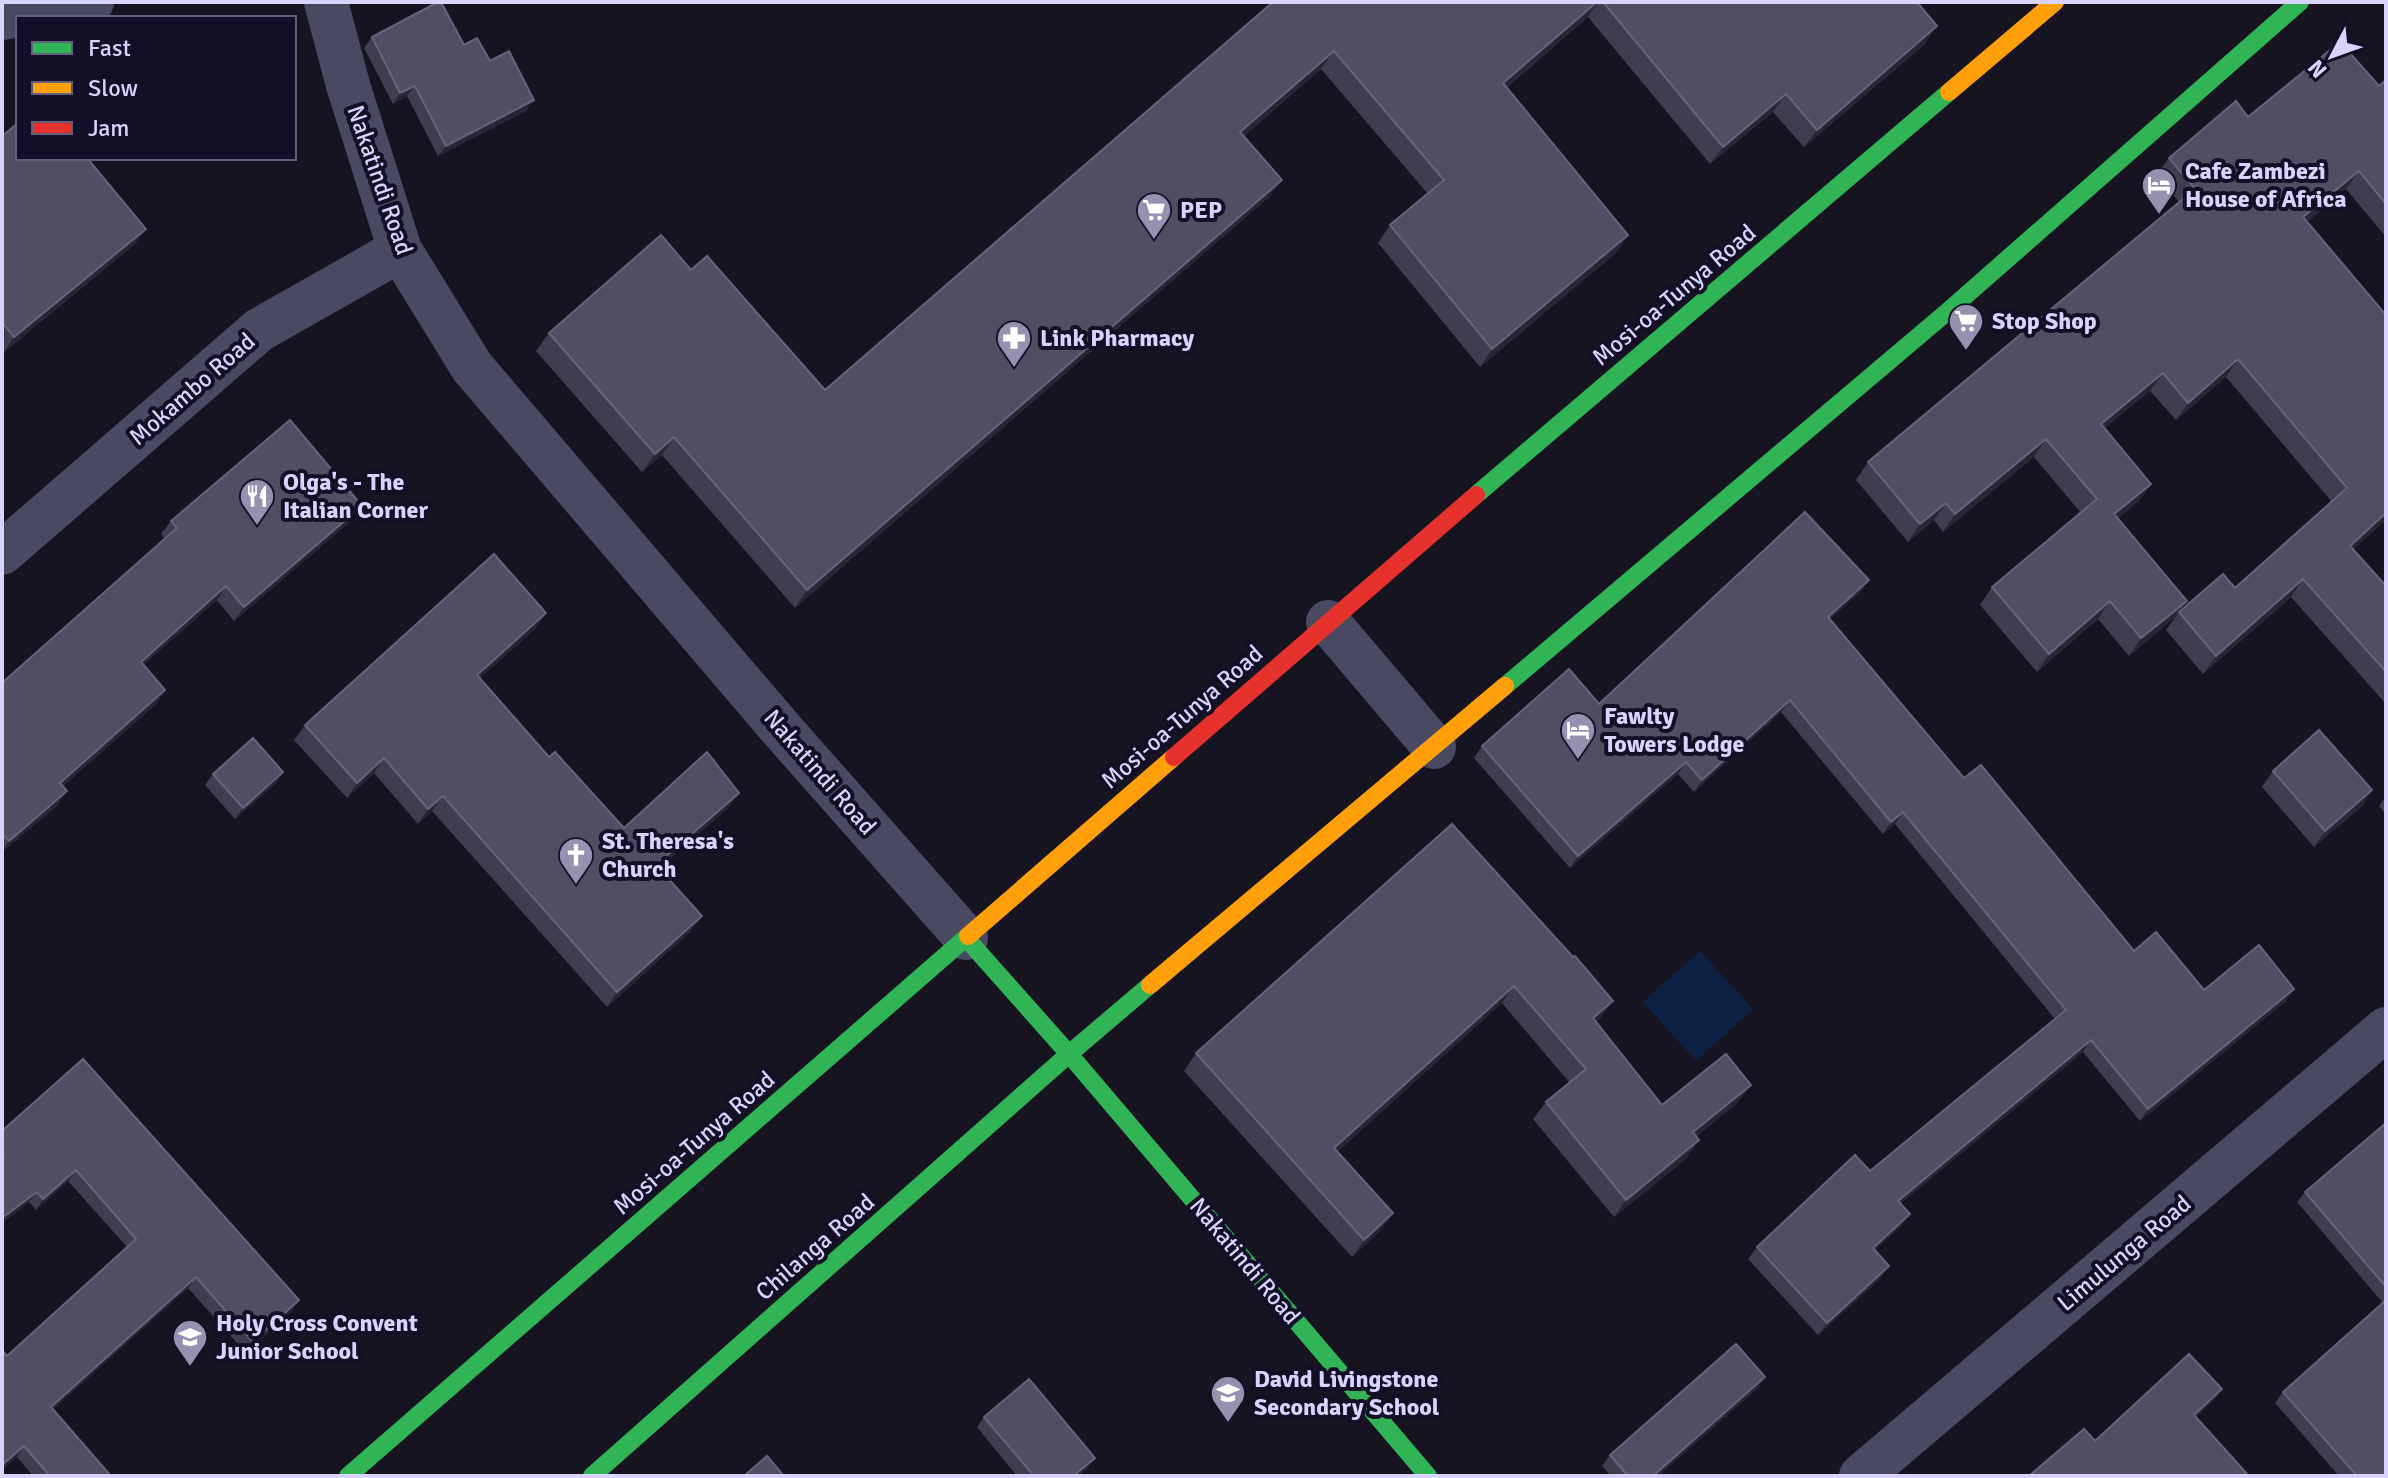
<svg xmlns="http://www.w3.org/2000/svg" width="2388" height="1478" viewBox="0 0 2388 1478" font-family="Signika,sans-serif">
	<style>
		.water { fill: #0d2144 }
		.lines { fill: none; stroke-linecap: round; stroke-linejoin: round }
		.street { stroke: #4a4962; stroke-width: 44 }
		.fast { stroke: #30b455; stroke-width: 18 }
		.slow { stroke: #ff9f0a; stroke-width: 18 }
		.jam { stroke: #e5322d; stroke-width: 18 }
		.wall { fill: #403d50 }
		.shaded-wall { fill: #282635 }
		.building { fill: #504e63; stroke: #66637b; stroke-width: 2 }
		.labels { text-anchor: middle; stroke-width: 8; stroke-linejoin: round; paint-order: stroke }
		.poi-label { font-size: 24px; font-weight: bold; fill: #d9d4ff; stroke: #130f26; text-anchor: start }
		.street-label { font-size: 24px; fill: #d9d4ff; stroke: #130f26 }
	</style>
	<rect width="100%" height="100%" fill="#161421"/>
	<path class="water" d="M1700 951 1753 1009 1696 1061 1643 1002Z"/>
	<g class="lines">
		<path class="street" d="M326 2 348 85 400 250 472 367 783 731 966 938
			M2 18 92 2
			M2 553 259 330 400 250
			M1328 622 1434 747
			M1861 1476 2386 1029"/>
		<path class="fast" d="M1476 495 1949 92
			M1505 686 1947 312 2300 2
			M966 938 1069 1054 1428 1476
			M348 1476 968 936
			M592 1476 1069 1054 1150 985"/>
		<path class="slow" d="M1949 92 2055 2
			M968 936 1174 757
			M1150 985 1505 686"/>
		<path class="jam" d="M1174 757 1476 495"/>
	</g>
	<path class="wall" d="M1273 2H1917L1925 44 1804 147 1773 112 1710 164 1588 17 1506 88 1628 235 1616 253 1480 367 1378 243 1390 225 1428 194 1321 69 1244 136 1269 197 795 608 662 455 642 472 536 351 549 333 691 270 825 390Z
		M372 37 464 45 490 61 526 111 438 156 407 96 393 104 364 48Z
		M2386 80V237L2346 189 2307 222 2386 315V520L2353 549 2386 586V704L2291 597 2203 674 2166 630 2179 612 2235 588 2332 502 2226 377 2176 420 2150 391 2105 428 2151 484 2138 502 2118 518 2187 601 2174 618 2129 656 2098 619 2037 672 1980 605 1992 587 2081 513 2034 457 1943 532 1934 520 1908 542 1856 480 1868 462 2179 202 2156 175 2169 158 2248 117 2379 86Z
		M2 136 135 244 3 353 2 351Z
		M353 519 234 621 217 600 143 665 165 690 156 704 63 786 58 805 2 852V683L165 539 161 534 171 521Z
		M1860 592 1830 619 1964 778 2134 951 2204 990 2286 1001 2140 1121 2083 1052 1900 1204 1910 1214 1901 1226 1875 1250 1881 1278 1818 1335 1748 1259 1757 1247 1870 1171 2055 1019 1895 824 1883 834 1781 712 1694 792 1678 774 1570 868 1474 758 1482 746 1599 704Z
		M536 628 480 678 549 757 624 828 728 808 659 868 702 916 691 931 607 1007 432 811 418 824 374 773 347 798 294 740 305 725Z
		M2273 771 2372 790 2362 806 2314 847 2262 787Z
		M283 772 276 783 235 819 205 785 213 774Z
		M2386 796V814L2379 806Z
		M1452 824 1601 1018 1596 1022 1662 1105 1751 1085 1738 1102 1696 1137 1687 1158 1614 1217 1533 1119 1546 1102 1569 1082 1502 1003 1337 1152 1381 1230 1352 1257 1184 1071 1196 1053Z
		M83 1059 292 1311 246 1353 188 1288 53 1409 111 1476H33L17 1457 2 1470V1350L7 1356 127 1247 68 1181 36 1210 29 1202 2 1223V1131Z
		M2386 1123V1476H2339L2275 1403 2283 1392 2383 1303 2297 1202 2305 1192Z
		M1765 1377 1758 1388 1658 1476H1611L1602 1466 1610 1455Z
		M984 1417 1087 1469 1078 1476H1017L977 1427Z"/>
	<path class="shaded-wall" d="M1597 2H1598L1588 17 1490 101 1503 83Z
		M1937 26 1925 44 1804 147 1817 130Z
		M1334 51 1321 69 1228 150 1240 132Z
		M415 86 407 96 393 104 400 93Z
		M1786 94 1773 112 1710 164 1723 147Z
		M534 100 526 111 438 156 446 146Z
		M2359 171 2346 189 2291 235 2303 217Z
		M1282 180 1269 197 795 608 807 590Z
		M146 229 135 244 3 353 14 337Z
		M1628 235 1616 253 1480 367 1492 349Z
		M2238 359 2226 377 2176 420 2188 403Z
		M2163 373 2150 391 2088 442 2101 424Z
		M674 437 662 455 642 472 655 454Z
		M2046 439 2034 457 1943 532 1955 514Z
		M2151 484 2138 502 2102 532 2114 514Z
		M1946 503 1934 520 1908 542 1920 524Z
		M362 506 353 519 234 621 244 607Z
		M2386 513V520L2337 563 2350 546Z
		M2303 579 2291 597 2203 674 2216 656Z
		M1869 580 1860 592 1820 629 1828 617Z
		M226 586 217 600 131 676 141 662Z
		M2110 601 2098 619 2037 672 2049 654Z
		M2187 601 2174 618 2129 656 2141 638Z
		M546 613 536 628 467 690 477 675Z
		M165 690 156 704 50 797 60 783Z
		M1790 700 1781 712 1694 792 1702 780Z
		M384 758 374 773 347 798 357 783Z
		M1686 762 1678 774 1570 868 1578 856Z
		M283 772 276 783 235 819 243 808Z
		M2372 790 2362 806 2314 847 2325 831Z
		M67 791 58 805 2 852 9 841Z
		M739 793 728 808 645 880 656 865Z
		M443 796 432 811 418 824 428 809Z
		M1903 812 1895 824 1883 834 1891 822Z
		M702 916 691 931 607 1007 617 992Z
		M1514 986 1502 1003 1322 1166 1334 1148Z
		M2294 989 2286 1001 2140 1121 2148 1109Z
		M1613 1001 1601 1018 1580 1036 1593 1018Z
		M2091 1040 2083 1052 1889 1213 1898 1201Z
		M1751 1085 1738 1102 1681 1150 1693 1132Z
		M1699 1140 1687 1158 1614 1217 1626 1200Z
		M76 1170 68 1181 36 1210 43 1199Z
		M37 1192 29 1202 2 1223V1218Z
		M1393 1213 1381 1230 1352 1257 1364 1240Z
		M1910 1214 1901 1226 1864 1260 1873 1248Z
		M1889 1266 1881 1278 1818 1335 1827 1323Z
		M196 1277 188 1288 44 1418 51 1407Z
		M299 1300 292 1311 246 1353 253 1342Z
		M1765 1377 1758 1388 1658 1476H1653Z
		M2222 1389 2214 1400 2187 1426 2194 1415Z
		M24 1446 17 1457 2 1470V1465Z
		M1095 1458 1087 1469 1078 1476H1073Z"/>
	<path class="building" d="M438 2H441L464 45 477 38 490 61 509 51 534 100 446 146 415 86 400 93 372 37Z
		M1273 2H1597L1503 83 1628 235 1492 349 1390 225 1444 180 1334 51 1240 132 1282 180 807 590 674 437 655 454 549 333 661 235 691 270 707 256 825 390Z
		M1603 2H1917L1937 26 1817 130 1786 94 1723 147Z
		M2340 42 2379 86 2386 80V204L2359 171 2303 217 2386 315V513L2350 546 2386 586V672L2303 579 2216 656 2179 612 2223 574 2235 588 2347 488 2238 359 2188 403 2163 373 2101 424 2151 484 2114 514 2187 601 2141 638 2110 601 2049 654 1992 587 2097 499 2046 439 1955 514 1946 503 1920 524 1868 462 2195 189 2169 158 2236 101 2248 117Z
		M18 123V158H87L146 229 14 337 2 322V136Z
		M290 420 362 506 244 607 226 586 141 662 165 690 60 783 67 791 9 841 2 833V683L177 528 171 521Z
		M1805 512 1869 580 1828 617 1964 778 1981 765 2134 951 2156 932 2204 990 2259 945 2294 989 2148 1109 2091 1040 1898 1201 1910 1214 1873 1248 1889 1266 1827 1323 1757 1247 1855 1155 1870 1171 2066 1010 1903 812 1891 822 1790 700 1702 780 1686 762 1578 856 1482 746 1569 669 1599 704Z
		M494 554 546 613 477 675 549 757 555 752 624 828 707 752 739 793 656 865 702 916 617 992 443 796 428 809 384 758 357 783 305 725Z
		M2319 730 2372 790 2325 831 2273 771Z
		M253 738 283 772 243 808 213 774Z
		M1452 824 1573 957 1575 956 1613 1001 1593 1018 1662 1105 1726 1054 1751 1085 1693 1132 1699 1140 1626 1200 1546 1102 1586 1069 1514 986 1334 1148 1393 1213 1364 1240 1196 1053Z
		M83 1059 299 1300 253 1342 196 1277 51 1407 111 1476H50L24 1446 2 1465V1350L7 1356 136 1239 76 1170 43 1199 37 1192 2 1218V1156L4 1155 2 1153V1131Z
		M2386 1123V1287L2305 1192Z
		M2386 1300V1476H2357L2283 1392Z
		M1736 1344 1765 1377 1653 1476H1628L1610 1455Z
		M2189 1354 2222 1389 2194 1415 2249 1476H2029L2084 1429 2095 1441Z
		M1029 1379 1095 1458 1073 1476H1034L984 1417Z
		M767 1456 784 1476H744Z"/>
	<defs>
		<g id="hotel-pin" transform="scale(1.8)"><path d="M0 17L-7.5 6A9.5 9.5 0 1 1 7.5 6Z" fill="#9591b1" stroke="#130f26"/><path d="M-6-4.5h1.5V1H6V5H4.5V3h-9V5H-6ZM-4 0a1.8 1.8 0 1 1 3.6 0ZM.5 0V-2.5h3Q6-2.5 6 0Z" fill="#fff"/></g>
		<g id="supermarket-pin" transform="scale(1.8)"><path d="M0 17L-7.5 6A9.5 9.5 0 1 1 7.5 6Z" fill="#9591b1" stroke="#130f26"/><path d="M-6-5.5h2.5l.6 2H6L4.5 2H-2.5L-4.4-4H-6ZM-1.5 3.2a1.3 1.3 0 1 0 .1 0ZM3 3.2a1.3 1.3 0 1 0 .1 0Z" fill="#fff"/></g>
		<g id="pharmacy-pin" transform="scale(1.8)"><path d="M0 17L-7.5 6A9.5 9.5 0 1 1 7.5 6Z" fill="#9591b1" stroke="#130f26"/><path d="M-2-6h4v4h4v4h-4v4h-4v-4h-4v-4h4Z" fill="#fff"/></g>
		<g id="restaurant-pin" transform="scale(1.8)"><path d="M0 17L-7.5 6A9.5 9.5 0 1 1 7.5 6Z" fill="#9591b1" stroke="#130f26"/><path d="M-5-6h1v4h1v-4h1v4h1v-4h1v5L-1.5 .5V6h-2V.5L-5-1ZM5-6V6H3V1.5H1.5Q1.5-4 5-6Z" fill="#fff"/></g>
		<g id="church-pin" transform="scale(1.8)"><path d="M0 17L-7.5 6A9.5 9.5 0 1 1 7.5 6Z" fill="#9591b1" stroke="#130f26"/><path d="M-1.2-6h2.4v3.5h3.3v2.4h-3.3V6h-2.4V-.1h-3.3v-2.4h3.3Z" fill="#fff"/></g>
		<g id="school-pin" transform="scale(1.8)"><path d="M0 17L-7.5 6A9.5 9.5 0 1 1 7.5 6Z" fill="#9591b1" stroke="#130f26"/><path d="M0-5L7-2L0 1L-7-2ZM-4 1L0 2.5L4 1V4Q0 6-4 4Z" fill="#fff"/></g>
	</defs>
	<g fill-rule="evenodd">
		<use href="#hotel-pin" x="2159" y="185"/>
		<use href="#supermarket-pin" x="1154" y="210"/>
		<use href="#supermarket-pin" x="1966" y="321"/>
		<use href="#pharmacy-pin" x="1014" y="338"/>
		<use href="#restaurant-pin" x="257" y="496"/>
		<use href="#hotel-pin" x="1578" y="730"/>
		<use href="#church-pin" x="576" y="855"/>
		<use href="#school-pin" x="190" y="1337"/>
		<use href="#school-pin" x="1228" y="1393"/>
	</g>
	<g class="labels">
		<g class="poi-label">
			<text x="2185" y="179">Cafe Zambezi<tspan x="2185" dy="28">House of Africa</tspan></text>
			<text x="1180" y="218">PEP</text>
			<text x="1992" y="329">Stop Shop</text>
			<text x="1040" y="346">Link Pharmacy</text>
			<text x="283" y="490">Olga's - The<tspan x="283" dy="28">Italian Corner</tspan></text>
			<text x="1604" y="724">Fawlty<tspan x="1604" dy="28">Towers Lodge</tspan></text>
			<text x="602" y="849">St. Theresa's<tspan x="602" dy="28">Church</tspan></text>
			<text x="216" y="1331">Holy Cross Convent<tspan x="216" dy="28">Junior School</tspan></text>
			<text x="1254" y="1387">David Livingstone<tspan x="1254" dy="28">Secondary School</tspan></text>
		</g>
		<g class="street-label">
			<text transform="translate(380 180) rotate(71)" y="8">Nakatindi Road</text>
			<text transform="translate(1674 295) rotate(-40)" y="8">Mosi-oa-Tunya Road</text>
			<text transform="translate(192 389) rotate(-41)" y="8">Mokambo Road</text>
			<text transform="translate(1182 717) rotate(-41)" y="8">Mosi-oa-Tunya Road</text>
			<text transform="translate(820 772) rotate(49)" y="8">Nakatindi Road</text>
			<text transform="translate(694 1143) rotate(-41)" y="8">Mosi-oa-Tunya Road</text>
			<text transform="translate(815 1247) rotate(-41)" y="8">Chilanga Road</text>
			<text transform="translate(2124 1253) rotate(-40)" y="8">Limulunga Road</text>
			<text transform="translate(1245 1261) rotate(50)" y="8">Nakatindi Road</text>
		</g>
	</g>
	<rect width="2388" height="1478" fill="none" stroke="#d9d4ff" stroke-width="8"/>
	<rect x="16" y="16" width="280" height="144" fill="#130f26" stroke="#625e7d" stroke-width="2"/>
	<rect x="32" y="42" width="40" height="12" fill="#30b455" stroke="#625e7d" stroke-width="2"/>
	<text x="88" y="56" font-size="24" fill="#d9d4ff">Fast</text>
	<rect x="32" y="82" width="40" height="12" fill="#ff9f0a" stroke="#625e7d" stroke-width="2"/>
	<text x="88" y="96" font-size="24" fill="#d9d4ff">Slow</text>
	<rect x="32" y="122" width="40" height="12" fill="#e5322d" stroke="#625e7d" stroke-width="2"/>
	<text x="88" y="136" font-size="24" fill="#d9d4ff">Jam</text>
	<g transform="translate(2332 56) rotate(229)" stroke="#130f26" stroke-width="6" paint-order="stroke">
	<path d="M0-6L14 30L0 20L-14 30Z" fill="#d9d4ff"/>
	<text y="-12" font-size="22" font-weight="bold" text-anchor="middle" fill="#d9d4ff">N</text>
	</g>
</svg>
